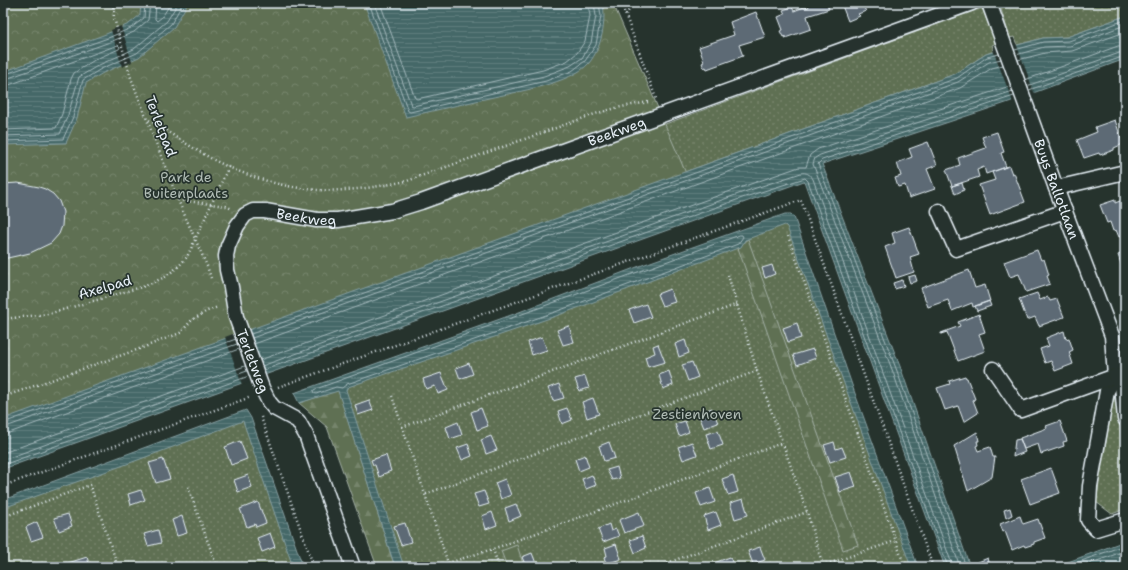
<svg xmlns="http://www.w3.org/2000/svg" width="1128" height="570" viewBox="0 0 1128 570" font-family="'Shantell Sans',sans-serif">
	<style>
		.grass { fill: url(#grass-dots); stroke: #a4b0a6 }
		.forest { fill: url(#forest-firs); stroke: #a4b0a6 }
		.park { fill: url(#park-crowns); stroke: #a4b0a6 }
		.water { fill: url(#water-rules); stroke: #869fa2 }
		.pier { fill: #26332d }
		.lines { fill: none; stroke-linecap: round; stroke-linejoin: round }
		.shore { stroke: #a6babe; stroke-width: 1 }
		.building { fill: #5d6b74; stroke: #e8f1f8 }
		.street-casing { stroke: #e8f1f8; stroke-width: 17 }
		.path { stroke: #e8f1f8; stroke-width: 2.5; stroke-dasharray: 1 3; stroke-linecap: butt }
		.street { stroke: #26332d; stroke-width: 14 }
		.labels { text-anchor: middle; stroke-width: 3.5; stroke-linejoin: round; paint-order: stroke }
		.street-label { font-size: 14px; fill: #e8f1f8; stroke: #26332d }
		.park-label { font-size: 14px; fill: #b1bdb6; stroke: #26332d }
	</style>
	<defs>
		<pattern id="grass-dots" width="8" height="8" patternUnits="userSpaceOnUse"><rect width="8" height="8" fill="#5f7053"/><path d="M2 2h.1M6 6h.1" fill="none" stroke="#76856c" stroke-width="1.8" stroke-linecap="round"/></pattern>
		<pattern id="forest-firs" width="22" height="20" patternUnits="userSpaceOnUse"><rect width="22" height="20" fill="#5f7053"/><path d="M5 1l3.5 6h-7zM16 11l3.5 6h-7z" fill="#76856c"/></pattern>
		<pattern id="park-crowns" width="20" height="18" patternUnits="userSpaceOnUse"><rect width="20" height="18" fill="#5f7053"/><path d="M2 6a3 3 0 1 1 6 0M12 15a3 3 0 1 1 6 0" fill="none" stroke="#76856c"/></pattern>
		<pattern id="water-rules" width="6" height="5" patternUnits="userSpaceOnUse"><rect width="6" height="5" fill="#446868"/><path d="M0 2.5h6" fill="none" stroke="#5f7e7e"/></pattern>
	</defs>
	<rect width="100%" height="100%" fill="#26332d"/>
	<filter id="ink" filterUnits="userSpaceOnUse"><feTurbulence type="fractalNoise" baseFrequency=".025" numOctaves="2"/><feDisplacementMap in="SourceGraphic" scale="8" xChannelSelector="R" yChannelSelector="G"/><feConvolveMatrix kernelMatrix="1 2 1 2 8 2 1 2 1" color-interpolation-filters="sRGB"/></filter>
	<g filter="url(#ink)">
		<path class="grass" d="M999 3H1125V16L1067 37 1043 38 1017 45 1014 37 1010 38Z
			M982 8 996 43 992 45 994 51 986 54 955 74 624 194 606 146 730 100Z
			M788 220 914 567H400L339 384Z
			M1114 393 1125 458V509L1112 514 1096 502Z
			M245 417 297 567H3V505Z"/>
		<path class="forest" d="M748 239 858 545 843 550 738 248C743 246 743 241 748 239Z
			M338 390 395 567H377L327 427 299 403Z
			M517 545 524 567H507L501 551Z"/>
		<path class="park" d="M3 3H613L694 192 3 447Z"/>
		<path class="water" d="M141 3H188L174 27 139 57 103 73 86 83 77 118 66 143 3 145V72L106 34 129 24 140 15Z
			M364 3H603C606 23 602 47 589 63 571 84 515 92 489 98 461 104 434 111 406 117Z
			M1125 16V59L1006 103 822 164 901 369 970 567H945L804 181 3 469V419L955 74 986 54 1043 38 1067 37Z
			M785 214H791L794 217 853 388 918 567H911L787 227 785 225 745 240 741 247 738 248 556 316 348 387 346 390 404 567H395L338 391 299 403 294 393 514 314 645 264Z
			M246 410 251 418 303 567H293L243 421 127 464 3 508V500Z
			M1125 541V567H1057V566Z"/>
		<path class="pier" d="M121 26 132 62 122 67 111 30Z
			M1016 43 1034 92 1037 94 1012 103V100L993 50Z
			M246 329 263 377 242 385 225 337Z"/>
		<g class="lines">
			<path class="shore" d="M156 3 155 19 157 21 162 17 171 3
				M369 3 408 111 410 112 546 81 572 71 585 61 596 45 601 16 599 3
				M374 3 411 105 413 106 544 76 570 66 582 58 591 43 596 16 594 3
				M380 3 415 98 417 99 543 70 567 61 577 53 585 41 590 16 588 3
				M1015 50 1043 42 1069 41 1125 20
				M1016 55 1044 47 1070 46 1125 25
				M1018 60 1045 53 1072 51 1125 32
				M3 75 108 38 131 28 144 18 145 3
				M3 80 110 42 134 32 148 20 150 3
				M1025 80 1118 46 1125 45
				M3 86 9 85 118 45 120 47 119 49 96 59 74 73 71 79 62 114 56 128 3 130
				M1027 86 1125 51
				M1029 90 1125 56
				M3 136 60 134 68 115 79 77 99 65 134 49 167 21 178 3
				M3 141 63 139 73 117 83 80 101 69 137 53 171 24 183 3
				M740 235H742L743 237 738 244 555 312 347 384 342 388 336 387 316 394 313 392 314 390Z
				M251 334 957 78 987 57 999 54
				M252 338 958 82 989 62 1001 59
				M254 344 960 88 992 68 1003 65
				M260 360 742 187 799 167H806L810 155 818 149 1010 86
				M262 366 744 192 801 173C806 172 810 174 813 179L953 567
				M264 370 745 197 805 178 808 181 948 567
				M3 423 236 339
				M3 428 237 344
				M3 434 9 433 239 349
				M3 453 245 366
				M3 460 247 371
				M3 465 249 376
				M960 567 893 372 813 164 815 158 820 155 1013 91
				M966 567 897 371 818 164 822 160 1014 96
				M1065 567 1125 545
				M1080 567 1125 551"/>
		</g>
		<path class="building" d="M807 3H827L829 9 807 16 811 29 785 38V36L783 37 780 31 783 30 778 17 785 14 783 10 792 7 794 11 804 7V8L809 7Z
			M841 3H875L876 4 864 8 866 11 858 14 860 16 848 21Z
			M756 12 765 37 739 45 743 56 707 69 706 67 704 68 702 63 704 62 699 47 734 35 730 22Z
			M1115 120 1123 144 1114 148V150L1100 155 1099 153 1084 158 1077 140 1097 132 1095 127Z
			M997 132 1004 152 1001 153 1006 167 986 174 984 167 977 170 979 177 952 186 946 170 960 165 958 158 986 148 982 137Z
			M928 142 937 165 927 169 935 189 909 198 905 185 898 187 895 178 901 176 897 163 912 157 909 149Z
			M1009 166 1012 174 1014 173 1025 202 990 215 979 185 995 180 992 172Z
			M18 183 39 187 45 189 53 194 59 201 63 212 62 226 59 234 51 243 30 253 3 259V184Z
			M962 183 964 190 955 194 952 186Z
			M1125 199V235L1119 237 1116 230 1113 231 1110 222 1107 223 1100 205 1115 200V203Z
			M909 227 919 254 910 257 914 272 896 278 885 247 895 243 892 233Z
			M1037 250 1041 260 1044 259 1049 275 1047 276 1050 284 1026 292 1019 274 1010 277 1004 262Z
			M1125 252V272H1124L1118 255Z
			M772 265 775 274 765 278 762 268Z
			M969 270 975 288 985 285 990 301 973 307 972 303 952 311 948 300 928 307 921 288Z
			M915 275 917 281 910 283 908 277Z
			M902 280 904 286 895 289 893 283Z
			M670 289 675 302 662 306 657 294Z
			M1037 293 1040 300 1048 297 1050 301 1057 299 1064 317 1039 326 1035 317 1027 320 1019 299Z
			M989 301 991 306 977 311 975 306Z
			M646 304 651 317 634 323 629 310Z
			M979 314 985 332 979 334 985 351 958 361 947 332 941 334V333L960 326 958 322Z
			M797 323 801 338 788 342 783 328Z
			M569 326 574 342 563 345 557 330Z
			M1064 331 1066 339 1069 338 1073 350 1069 352 1073 364 1055 371 1051 361 1045 363 1040 349 1049 346 1046 338Z
			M542 337 547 350 532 355 528 342Z
			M685 340 689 353 679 357 675 344Z
			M658 344 665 362 648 367 645 357 655 353 653 346Z
			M813 349 816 358 797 365 793 355Z
			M692 362 698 377 688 381 682 365Z
			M469 363 473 374 460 379 456 368Z
			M669 371 673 385 663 389 659 375Z
			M441 373 448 390 438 394 435 386 426 389 423 379Z
			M585 376 589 388 579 391 575 379Z
			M965 376 966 378H967L975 399 973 400 978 413 964 422 958 406 945 410 937 388 950 384 949 381Z
			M559 384 564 398 553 401 548 388Z
			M593 398 599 414 587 418 582 402Z
			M369 400 373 410 358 415 355 405Z
			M481 408 488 426 477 430 471 412Z
			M567 408 572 420 562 424 558 411Z
			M712 408 718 423 704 428 698 413Z
			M685 421 689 432 679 436 675 424Z
			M1060 421 1067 441 1063 442 1064 446 1041 454 1038 444 1024 449 1020 438 1047 428 1046 426Z
			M458 422 462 435 450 439 446 427Z
			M718 431 723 445 711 449 706 434Z
			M977 432 979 441H977L978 445 976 446 978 451 990 447 993 457H995L992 477 968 491 954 446Z
			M491 436 497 450 486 454 481 440Z
			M1020 439 1025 452 1013 457 1015 440Z
			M240 441 247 459 231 465 225 447Z
			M609 442 615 458 604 461 599 446Z
			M692 442 697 455 683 460 678 447Z
			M834 442 836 449 842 447 846 457 830 462 824 445Z
			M468 444 472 456 462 460 457 448Z
			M386 455 391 471 383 474 384 475 379 477 375 465H373L371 460Z
			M585 455 589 467 579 471 575 459Z
			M163 459 170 479 156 483 149 463Z
			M617 467 620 478 612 480 607 470Z
			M1051 468 1060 493 1030 504 1021 479Z
			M851 472 856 487 840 492 835 477Z
			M248 475 252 487 238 492 234 480Z
			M592 475 596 485 586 489 582 479Z
			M733 475 738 492 728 495 722 479Z
			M505 479 511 495 501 499 495 483Z
			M710 488 715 502 701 507 696 493Z
			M141 490 145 500 131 505 128 494Z
			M484 491 489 504 479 507 474 494Z
			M743 499 748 515 735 519 730 503Z
			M258 502 266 523 256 527 255 524 247 527 240 509Z
			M516 504 521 516 509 521 505 508Z
			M1010 508 1012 515 1006 518 1004 510Z
			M492 512 497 525 486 529 482 516Z
			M639 512 644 526 624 533 619 520Z
			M716 512 721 525 708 530 704 516Z
			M68 514 72 526 59 531 54 518Z
			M182 516 187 533 177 536 172 520Z
			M1020 516 1023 524 1038 519 1045 538 1034 542V544L1025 547 1024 545 1012 550 1005 531 1003 532 1000 524Z
			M37 522 43 537 31 541 26 527Z
			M405 523 411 542 401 545 394 526Z
			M609 524 611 531 616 529 619 536 603 542 598 529Z
			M158 530 161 543 148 546 144 534Z
			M270 533 275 547 262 552 257 538Z
			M642 536 646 548 635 553 630 540Z
			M616 544 621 559 606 564 604 557 607 556 605 548Z
			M760 547 765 560 753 564 748 551Z
			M532 553 537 566 526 567 522 557Z
			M87 557 90 567H69L68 563Z
			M730 557 734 567H715L714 563Z
			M988 558 990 566 980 567 978 562Z"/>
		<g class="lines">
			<g class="street-casing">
				<g id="street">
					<path id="s1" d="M989 3 1056 188 1112 336 1115 376 1107 391 1090 486 1088 520 1096 529 1125 520"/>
					<path d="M1056 188 1125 172"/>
					<path d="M939 211 956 249 1065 211"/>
					<path d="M993 369 1021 410 1115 376"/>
					<path d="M1115 376 1122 385 1125 419"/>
					<path id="s2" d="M353 567 306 435 298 421 274 408 269 402 262 388 236 317 231 287 227 270 226 256 228 246 237 226 245 215 253 211H265L317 220H338L392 211 421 202 972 3"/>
				</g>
			</g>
			<path class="path" d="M113 3 114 18 131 78 178 200 207 266 211 278
				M623 3 624 11 657 101
				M626 15 633 3
				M149 120C170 133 192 148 214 160 253 180 300 193 344 190 365 189 386 185 407 181L595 114 616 108 648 102
				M178 200 226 206 232 209
				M788 236 905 567
				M728 275 757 371 807 512 823 566
				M3 319 48 314 145 286 165 277 179 266 187 257 229 166
				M278 387 801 200 933 567
				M392 396 448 563 493 549 782 443
				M3 397 142 348 180 333 192 320 207 311 218 307
				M261 417 314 567
				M402 427 738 304
				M3 486 251 397
				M188 487 217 567
				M426 494 757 371
				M3 517 90 485 118 567
				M493 549 499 567
				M3 560 5 567
				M656 567 807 512
				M819 567 895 541"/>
			<use href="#street" class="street"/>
		</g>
	</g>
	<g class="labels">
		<g class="street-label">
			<text transform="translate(161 126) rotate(69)" y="5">Terletpad</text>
			<text dy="5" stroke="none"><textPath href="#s2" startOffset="778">Beekweg</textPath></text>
			<text dy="5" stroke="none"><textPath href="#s1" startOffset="198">Buys Ballotlaan</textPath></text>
			<text dy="5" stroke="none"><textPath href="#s2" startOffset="453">Beekweg</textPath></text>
			<text transform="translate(105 287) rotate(-16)" y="5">Axelpad</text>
			<text transform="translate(253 361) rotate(69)" y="5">Terletweg</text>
		</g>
		<g class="park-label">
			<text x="186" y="182">Park de<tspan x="186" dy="16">Buitenplaats</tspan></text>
			<text x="697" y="419">Zestienhoven</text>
		</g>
	</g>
	<rect width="1128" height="570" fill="none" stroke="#26332d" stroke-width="16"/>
	<rect x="8" y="8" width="1112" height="554" fill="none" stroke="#e8f1f8" stroke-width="1.5" filter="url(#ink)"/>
</svg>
